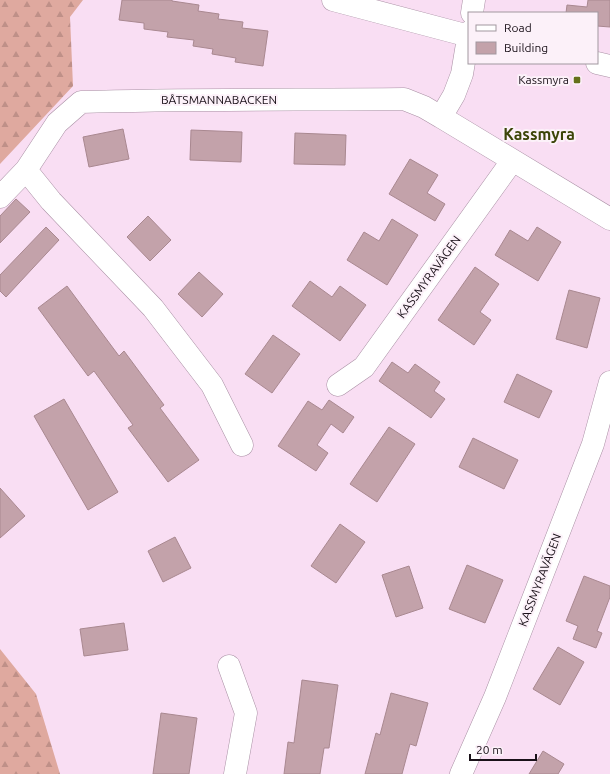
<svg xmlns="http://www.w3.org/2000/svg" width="610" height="774" viewBox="0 0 610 774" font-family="Ubuntu,sans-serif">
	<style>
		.forest { fill: url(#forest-firs) }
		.building { fill: #c3a2aa; stroke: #a98890 }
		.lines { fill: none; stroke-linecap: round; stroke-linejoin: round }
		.minor-casing { stroke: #a990a4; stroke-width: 23 }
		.minor { stroke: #fff; stroke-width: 22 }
		.poi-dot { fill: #65711b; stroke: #fcf1f9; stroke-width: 1.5 }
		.labels { text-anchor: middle; stroke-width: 4; stroke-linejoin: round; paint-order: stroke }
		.poi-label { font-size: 12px; fill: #191018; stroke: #fcf1f9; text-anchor: end }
		.street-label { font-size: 12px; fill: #191018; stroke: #fcf1f9 }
		.district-label { font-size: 16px; font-weight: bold; fill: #3c4508; stroke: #fcf1f9 }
	</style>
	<defs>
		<pattern id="forest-firs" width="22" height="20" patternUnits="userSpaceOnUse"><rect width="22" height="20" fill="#dfa99f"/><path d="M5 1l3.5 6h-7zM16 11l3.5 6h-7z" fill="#bf9088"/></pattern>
	</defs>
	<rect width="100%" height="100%" fill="#f9def3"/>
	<path class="forest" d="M0 0H83L70 17 73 86 0 164Z
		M0 649 36 694 60 774H0Z"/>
	<path class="building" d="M122 0H172V1L199 5 198 11 219 14 218 19 243 22 242 28 268 31 263 66 235 62 236 58 212 54 213 49 193 46 194 40 167 37 168 32 144 29V23L119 20Z
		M588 0H610V27L597 26V13H566L567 5 587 7Z
		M123 129 129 159 89 167 83 137Z
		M191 130 242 132 241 162 190 160Z
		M295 133 346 135 345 165 294 164Z
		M410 159 438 175 427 193 445 204 435 221 389 194Z
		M16 199 30 212 0 243V216Z
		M148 216 171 240 150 261 127 237Z
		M392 219 418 235 387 285 347 260 364 232 379 241Z
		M46 227 59 240 6 297 0 291V275Z
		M537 227 561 242 538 281 495 255 510 230 528 241Z
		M475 267 499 284 480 312 491 320 474 345 438 320Z
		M199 272 223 294 202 317 178 294Z
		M310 281 332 297 340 286 366 305 340 341 292 306Z
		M67 286 119 356 124 351 164 405 160 408 199 460 168 482 128 428 133 425 94 371 88 376 38 308Z
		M569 290 600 298 587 348 556 339Z
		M273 335 300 354 272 393 245 374Z
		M392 362 408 373 415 364 440 382 434 391 445 399 431 418 379 381Z
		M517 374 552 391 539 418 504 402Z
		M64 399 118 492 88 510 34 416Z
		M329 400 354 417 343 433 331 424 317 445 328 453 316 471 278 446 308 401 322 410Z
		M389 427 415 444 377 502 350 484Z
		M473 438 518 460 504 489 459 467Z
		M0 488 25 516 0 538Z
		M340 524 365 542 336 583 311 566Z
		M175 537 191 568 163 582 148 551Z
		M467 565 503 580 485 623 449 609Z
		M409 566 423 608 396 617 382 575Z
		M584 576 610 586V597L597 631 602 633 596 648 573 639 578 626 566 621Z
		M124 623 128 650 84 656 80 629Z
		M558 647 584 662 560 705 533 689Z
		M302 680 338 685 329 748H324L320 774H284L288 742 294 743Z
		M391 693 428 703 416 746 410 744 402 774H365L376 733 380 735Z
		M161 713 197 718 189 774H153Z
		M543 751 564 764 558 774H529Z"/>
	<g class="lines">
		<g class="minor-casing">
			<path id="minor" d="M333 0 469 36
				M472 13 474 0
				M469 32 462 74 454 95 441 117 610 219
				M597 63 610 66
				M0 197 26 170
				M338 385 364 367 512 161
				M242 445 212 385 153 308 51 201 26 170 57 123 81 102C188 99 296 100 404 99L424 107 441 117
				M229 666 246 713 235 774
				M461 774 495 697 593 444 610 382"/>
		</g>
		<use href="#minor" class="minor"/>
	</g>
	<rect class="poi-dot" x="573" y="76" width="8" height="8" rx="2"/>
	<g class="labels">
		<g class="poi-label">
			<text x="569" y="84">Kassmyra</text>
		</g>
		<g class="street-label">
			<text x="219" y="104">BÅTSMANNABACKEN</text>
			<text transform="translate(429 277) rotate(-54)" y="4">KASSMYRAVÄGEN</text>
			<text transform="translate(540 580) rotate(-69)" y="4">KASSMYRAVÄGEN</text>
		</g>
		<g class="district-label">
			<text x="539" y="140">Kassmyra</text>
		</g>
	</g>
	<rect x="468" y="12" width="130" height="52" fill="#fcf1f9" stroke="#a1979f"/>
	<rect x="476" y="25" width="20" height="6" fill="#ffffff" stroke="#a1979f"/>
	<text x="504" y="32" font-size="12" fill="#191018">Road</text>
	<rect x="476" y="42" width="20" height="12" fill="#c3a2aa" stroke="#a1979f"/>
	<text x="504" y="52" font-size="12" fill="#191018">Building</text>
	<path d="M470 754v6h66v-6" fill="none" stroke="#191018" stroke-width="2"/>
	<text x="476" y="754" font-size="12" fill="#191018" stroke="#fcf1f9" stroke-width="3" paint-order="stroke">20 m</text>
</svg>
